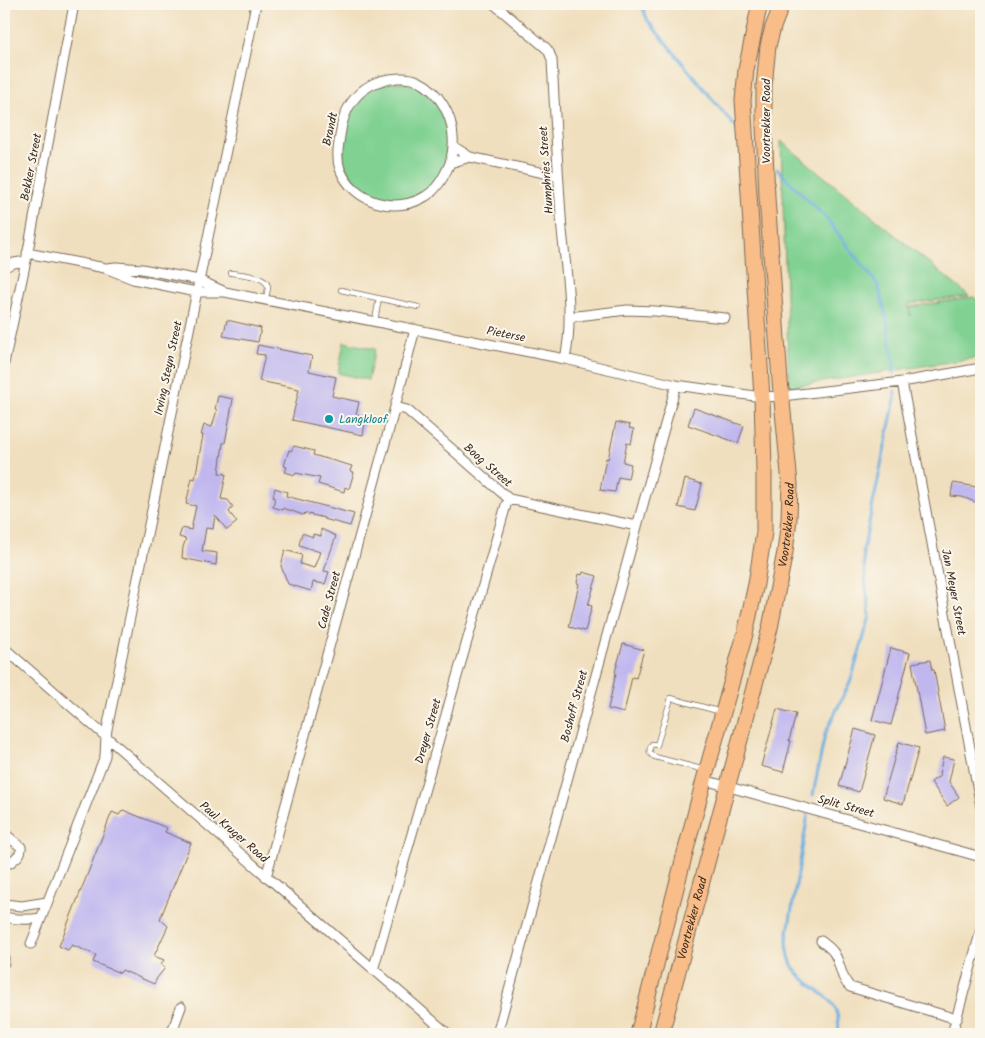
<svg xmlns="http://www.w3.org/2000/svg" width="985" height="1038" viewBox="0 0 985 1038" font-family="Kalam,sans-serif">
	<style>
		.green { fill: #80d192; stroke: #5e7e58 }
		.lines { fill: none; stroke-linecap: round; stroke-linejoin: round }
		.stream { stroke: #6aaee0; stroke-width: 3 }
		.building { fill: #c0b7ef }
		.lane-casing { stroke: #7a6956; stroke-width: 6 }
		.street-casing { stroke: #7a6956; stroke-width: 11 }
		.primary-casing { stroke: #7a6956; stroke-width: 17 }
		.lane { stroke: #fff; stroke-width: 4.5 }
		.street { stroke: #fff; stroke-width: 9 }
		.primary { stroke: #f8bd89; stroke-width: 15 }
		.culture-dot { fill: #0f9aa8; stroke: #fbf7ec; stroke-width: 2 }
		.labels { text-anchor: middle; stroke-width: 4; stroke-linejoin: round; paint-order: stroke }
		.street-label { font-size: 12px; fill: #3b2a1e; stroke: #fbf7ec }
		.culture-label { font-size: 12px; fill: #0d838f; stroke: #fbf7ec; text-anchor: start }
	</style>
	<rect width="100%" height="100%" fill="#fbf7ec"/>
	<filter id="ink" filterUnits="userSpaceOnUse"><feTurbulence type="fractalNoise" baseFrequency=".02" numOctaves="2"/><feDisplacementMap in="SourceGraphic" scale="10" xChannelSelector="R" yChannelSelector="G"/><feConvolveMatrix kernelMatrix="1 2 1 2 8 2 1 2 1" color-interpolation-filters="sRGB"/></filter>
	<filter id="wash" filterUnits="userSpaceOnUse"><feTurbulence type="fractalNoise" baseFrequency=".0096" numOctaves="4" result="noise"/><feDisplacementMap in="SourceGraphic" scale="20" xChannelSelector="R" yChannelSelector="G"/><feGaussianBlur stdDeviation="1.12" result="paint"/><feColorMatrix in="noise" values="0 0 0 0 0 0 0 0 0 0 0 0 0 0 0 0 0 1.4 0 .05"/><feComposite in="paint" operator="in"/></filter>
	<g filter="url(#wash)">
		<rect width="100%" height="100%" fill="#f0dfbe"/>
		<path class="green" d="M384 82H404L425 90 439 104 446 120 448 131 446 158 442 171 427 189 413 197 397 201 370 195 361 188 351 178 343 161 344 140 350 112 364 93Z
			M781 141 969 296 909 304 910 316V307L974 297 981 304V357L789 387Z
			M344 342 375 349 368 380 338 373Z"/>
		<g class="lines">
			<path class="stream" d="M641 4 648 21 737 129
				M777 169 826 218 878 285 886 316 894 364V374
				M813 795 825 734 851 680 870 616 866 588 863 551 895 399V391
				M808 814 787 938C787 969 798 975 821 993 827 997 833 1003 836 1010 839 1018 839 1027 838 1034"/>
		</g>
		<g id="blocks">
			<path class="building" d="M227 320 261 328 258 342 223 336Z
				M258 345 312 356 309 371 336 377 332 396 359 402 356 415 366 417 363 435 292 420 299 389 259 381 265 355 256 354Z
				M218 396 233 399 225 443H223L219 473 226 474 221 499 228 500 233 507 229 512 237 522 227 530 215 515 213 529 206 528 202 551 217 553 216 565 182 558 183 547 186 539 179 537 182 528 191 530 196 506 186 504 192 478 195 479 203 435H201L204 425 212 427 217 410 215 409Z
				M694 408 744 426 738 443 688 425Z
				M616 422 630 425 629 428 634 429 631 444 627 443 623 462 631 464 628 479 618 477 615 492 600 490 606 458 608 459Z
				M294 446 314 451 313 455 352 466 350 471 354 472 349 489 345 487 344 492 318 484 320 478 296 473 295 475 285 472 287 467 284 466 289 450 291 451Z
				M685 479 702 484 695 511 678 507Z
				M953 483 972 486 981 489V504L962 497 951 496Z
				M275 488 287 492 286 496 354 514 350 526 324 519V518L305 513 303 515 283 508V510L273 507 275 497H273Z
				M321 529 336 536 324 571 329 572 325 584 313 582 311 591 288 584 281 566 285 550 302 555 300 564 314 568 320 552 299 545 302 533 313 537V534L321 536Z
				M583 572 597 576 588 605 592 606 585 631 569 627 579 584 577 583 579 574 582 575Z
				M623 644 644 650 636 678 632 677 624 713 608 709 616 673 615 672Z
				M891 648 910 653 891 725 872 720Z
				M930 660 932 670H934L945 731 925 735 912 663Z
				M777 709 796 714 789 741H791L783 772 761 766Z
				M855 729 875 735 859 792 839 786Z
				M899 742 919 748 903 804 883 798Z
				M943 757 954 759 949 782 959 797 947 806 931 782 941 775 939 774Z
				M123 810 167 828 165 832 191 843 160 919 168 926 154 956 164 960 161 965 165 968 157 978 154 984 122 970 120 973 93 962 96 955 72 945 68 950 59 946 112 812 119 815Z"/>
		</g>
	</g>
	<g filter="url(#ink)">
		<use href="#blocks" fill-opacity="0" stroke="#7a6956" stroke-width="1"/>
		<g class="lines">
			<g class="lane-casing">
				<path id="lane" d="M231 273C240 274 267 276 268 287 268 291 266 296 265 300
					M341 290 418 307
					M375 321 379 298
					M705 770 655 757C649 754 648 750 652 744L657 745 671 698 721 712"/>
			</g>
			<g class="street-casing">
				<path id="street" d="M494 4 546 48 549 52 552 60C555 117 558 174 562 230 566 271 574 319 565 359
					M453 146 470 157 558 176
					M450 163C452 155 454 145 453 137 452 115 439 91 418 81 407 76 388 78 377 82 358 90 347 105 342 124 340 138 335 156 340 169 353 203 396 215 426 196 438 189 445 175 450 163L470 157
					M27 253 105 268 133 279 196 292H225L565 359 676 385 762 397 782 396 902 382 981 368
					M4 267 14 263 26 261
					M107 268 116 267 142 269 199 280 223 291
					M569 317 627 310 655 311 725 318
					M4 363 27 256 74 4
					M902 382 981 807
					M395 407 407 410 509 499 637 526
					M4 648 448 1034
					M704 780 981 857
					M4 833 21 847C22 855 15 858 10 863H4
					M266 877 395 407 415 329
					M4 904 22 906 47 902
					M4 917C17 920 28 920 41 918
					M821 941C826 945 831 948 834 953 841 963 840 978 850 987L957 1019
					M31 944 105 756 106 737 107 729 256 4
					M4 956V963
					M373 970 506 505 509 499
					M171 1034 181 1007
					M497 1034 676 385
					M952 1034 981 930"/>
			</g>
			<g class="primary-casing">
				<g id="primary">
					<path d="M638 1034 704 780 745 634 756 584 764 532V470L762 397 743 100 746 70 758 12 761 4"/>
					<path id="s1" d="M661 1034 770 628 785 552 789 519 790 484 780 381 767 197 764 126V86L768 46 773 27 782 4"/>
				</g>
			</g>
			<use href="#lane" class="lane"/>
			<use href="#street" class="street"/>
			<use href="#primary" class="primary"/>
		</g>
	</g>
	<circle class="culture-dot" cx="329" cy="419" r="5"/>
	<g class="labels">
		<g class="street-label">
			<text transform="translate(766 121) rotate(-90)" y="4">Voortrekker Road</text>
			<text transform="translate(330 129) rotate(-78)" y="4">Brandt</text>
			<text transform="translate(31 167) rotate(-79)" y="4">Bekker Street</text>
			<text transform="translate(546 170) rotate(-94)" y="4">Humphries Street</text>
			<text transform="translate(506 334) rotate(11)" y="4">Pieterse</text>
			<text transform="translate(168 368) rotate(-78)" y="4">Irving Steyn Street</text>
			<text transform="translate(488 465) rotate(41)" y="4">Boog Street</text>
			<text dy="4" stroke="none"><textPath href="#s1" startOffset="525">Voortrekker Road</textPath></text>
			<text transform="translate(954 592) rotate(79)" y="4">Jan Meyer Street</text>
			<text transform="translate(329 600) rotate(-75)" y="4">Cade Street</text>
			<text transform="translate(574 706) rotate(-75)" y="4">Boshoff Street</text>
			<text transform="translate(428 731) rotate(-74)" y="4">Dreyer Street</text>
			<text transform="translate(846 806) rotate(15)" y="4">Split Street</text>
			<text transform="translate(234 832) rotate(41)" y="4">Paul Kruger Road</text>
			<text dy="4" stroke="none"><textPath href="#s1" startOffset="120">Voortrekker Road</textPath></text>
		</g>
		<g class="culture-label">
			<text x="339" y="423">Langkloof</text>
		</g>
	</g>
	<rect width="985" height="1038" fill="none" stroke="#fbf7ec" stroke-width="20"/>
</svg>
